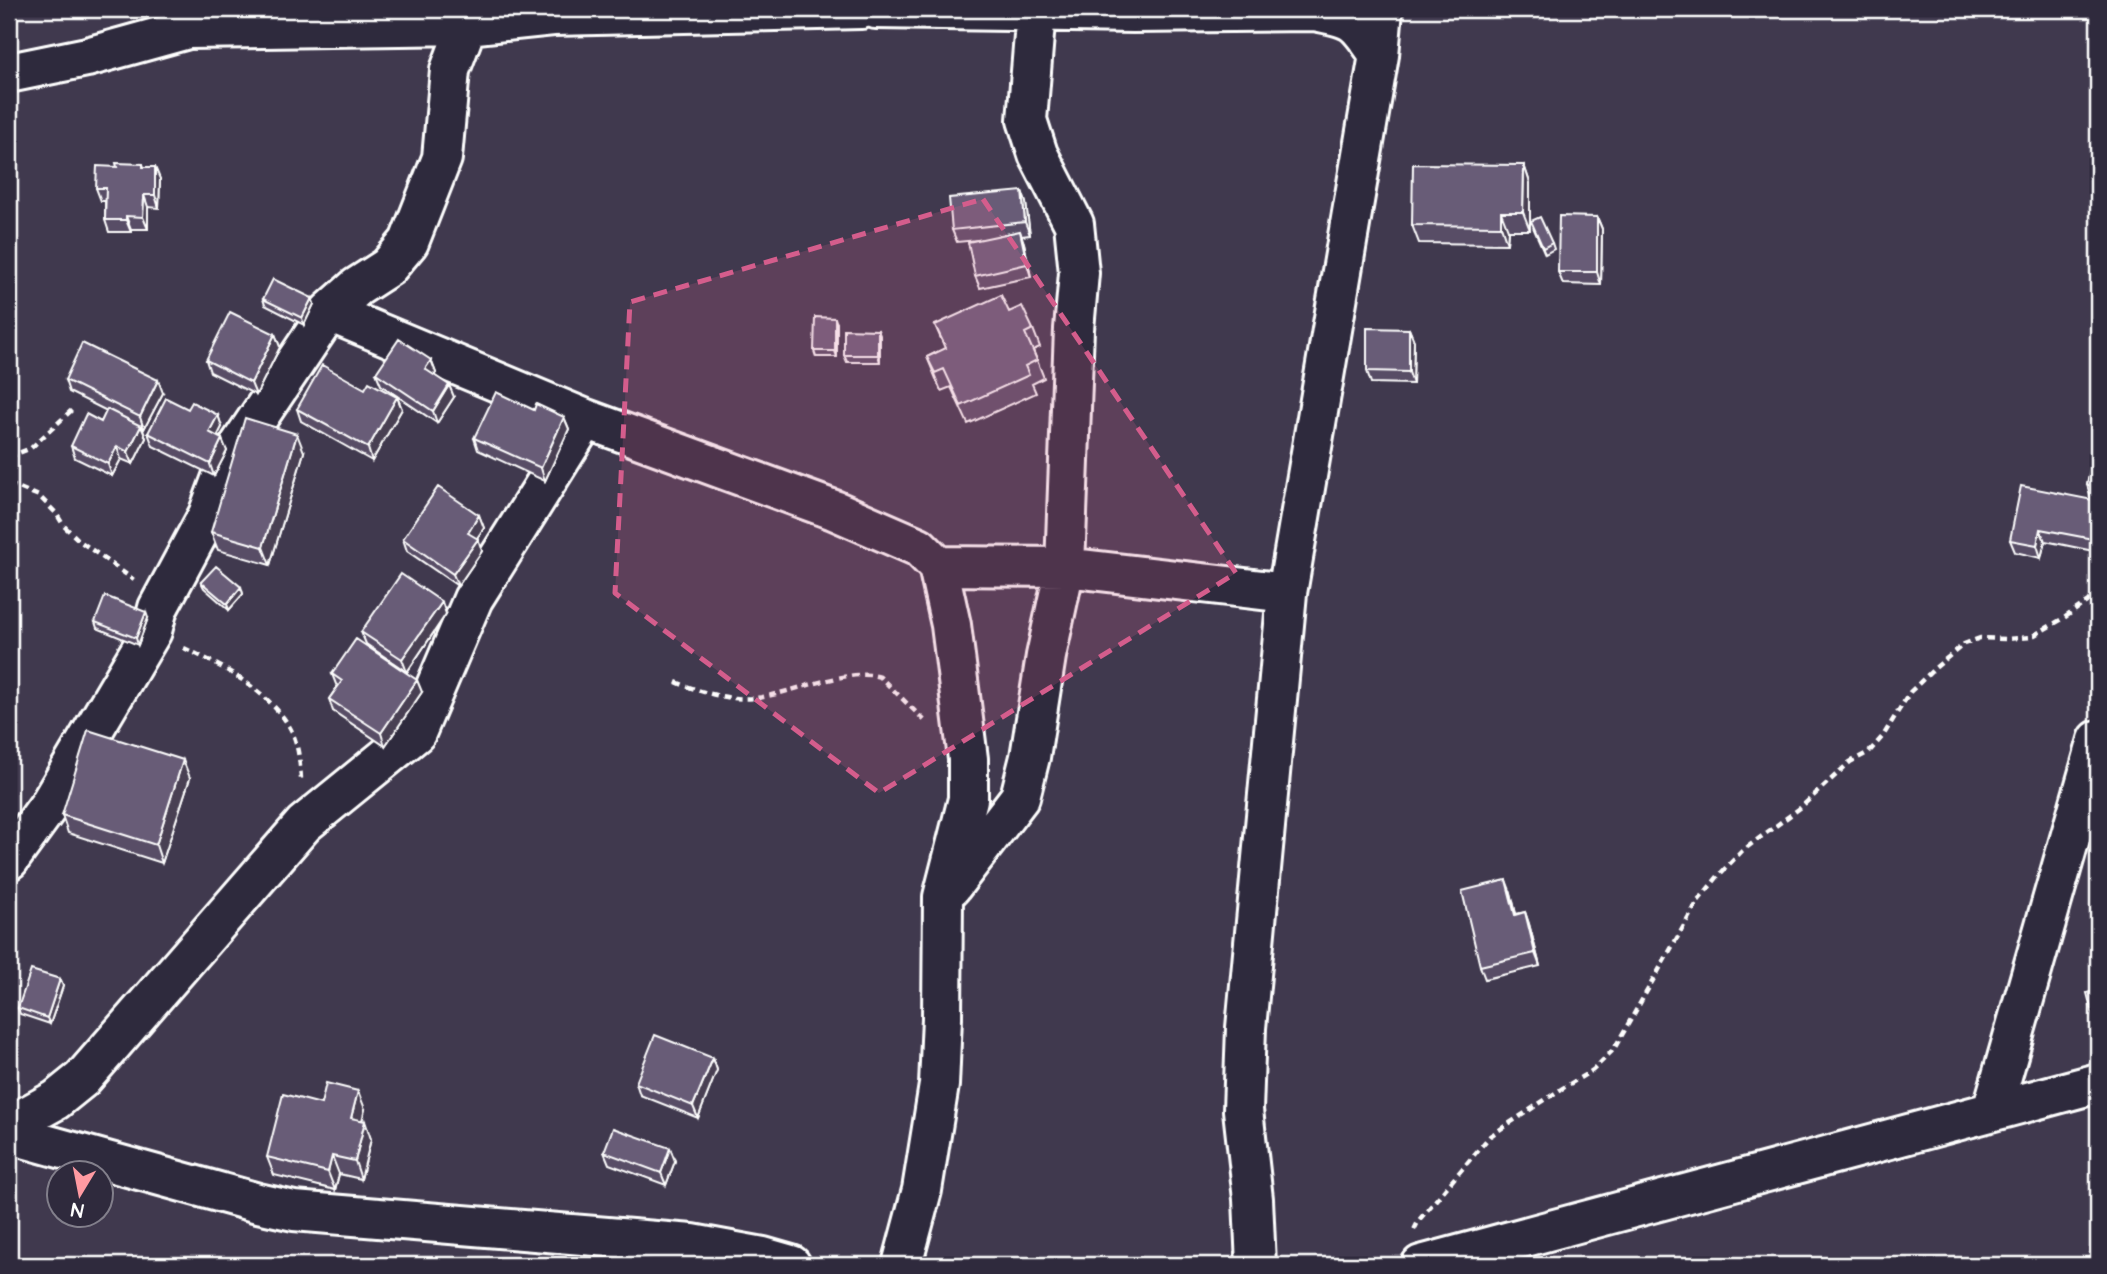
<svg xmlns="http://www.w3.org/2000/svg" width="2107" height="1274" viewBox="0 0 2107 1274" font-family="'Architects Daughter',sans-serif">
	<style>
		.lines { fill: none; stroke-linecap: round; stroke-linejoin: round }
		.minor-casing { stroke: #fff; stroke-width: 44 }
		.path { stroke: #fff; stroke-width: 4.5; stroke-dasharray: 7 5; stroke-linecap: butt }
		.minor { stroke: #2f2a3d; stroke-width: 38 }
		.wall { fill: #594e66; stroke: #fff; stroke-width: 2 }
		.shaded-wall { fill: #484053; stroke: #fff; stroke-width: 2 }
		.building { fill: #675b77; stroke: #fff; stroke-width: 2 }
		.marked { fill: #d45d8c; fill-opacity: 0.2; stroke: #d45d8c; stroke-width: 5; stroke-dasharray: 14 9; stroke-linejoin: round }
	</style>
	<rect width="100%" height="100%" fill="#40394e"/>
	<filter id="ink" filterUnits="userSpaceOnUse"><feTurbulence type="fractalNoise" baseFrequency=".0143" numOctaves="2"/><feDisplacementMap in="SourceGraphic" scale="14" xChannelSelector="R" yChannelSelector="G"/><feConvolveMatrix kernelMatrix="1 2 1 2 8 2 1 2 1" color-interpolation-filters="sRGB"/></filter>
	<g filter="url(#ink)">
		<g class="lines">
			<g class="minor-casing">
				<path id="minor" d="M876 9 1133 13 1314 11C1355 18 1356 21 1379 55
					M9 73 87 57 188 29 467 25 553 16 861 9
					M329 312 586 419 834 510 919 547 938 566 951 625 968 759V799L943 897 942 1018 939 1085 922 1190 902 1265
					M938 566 1065 567 1287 593
					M9 860 49 805 152 631 158 608 208 515 227 464 329 312 357 287 388 267 409 242 442 158 450 70 467 25
					M951 887 1020 797 1030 757 1046 656 1065 567 1074 329 1079 273 1074 224 1038 154 1027 120 1036 11
					M1992 1111 2098 740
					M9 1126 56 1100 82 1079 304 824 416 733 473 599 586 419
					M9 1134 258 1203 294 1211 692 1244 763 1257 791 1265
					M1256 1265 1253 1199 1243 1110 1246 1028 1287 593 1379 55 1383 9
					M1421 1265 2098 1083"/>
			</g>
			<path class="path" d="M9 457 31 448 74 408
				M9 484 39 496 56 513 64 526 81 542 134 580
				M184 648C222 666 266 689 289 726 298 741 300 762 301 779
				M676 682C701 692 728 701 756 698 789 694 850 667 880 677L926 722
				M1414 1230 1419 1220 1490 1136 1563 1088 1593 1070 1614 1049 1698 901 1719 875 1742 851 1800 808 1850 762 1869 752 1883 736 1910 692 1935 668 1964 644 1980 638 2006 639 2031 637 2064 618 2088 601 2098 589"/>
			<use href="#minor" class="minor"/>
		</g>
		<path class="wall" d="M143 164 144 167 160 179 159 208 148 207V229H131V232H109L105 220V201H101L96 188 117 167Z
			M1524 165 1530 183V230H1508L1507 244 1419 243 1412 225Z
			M1022 191 1026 203 1030 235 1021 236 1024 243 1031 277 980 288 975 276 977 240 957 242 952 230Z
			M1597 217 1602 229 1601 285 1563 284 1558 272Z
			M1533 227 1552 243 1554 249 1545 254Z
			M312 298 314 304 304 325 265 305 263 299Z
			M1009 312 1033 329 1040 347 1033 350 1044 378 1032 384 1036 393 968 424 951 387 941 391 927 357 945 348 935 325Z
			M837 324V357H816L814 351Z
			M1409 329 1414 341 1413 384 1371 383 1367 371Z
			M878 330 880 336V362H847L844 355Z
			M275 334 280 347 256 395 210 372 206 360Z
			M431 360 436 373 434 375 454 397 437 423 381 385 376 373Z
			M65 380 163 393 144 429 142 428 146 438 133 464 121 459 112 476 75 458 71 446 101 422 107 411 69 392Z
			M365 389 397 397 402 409 372 461 301 421 297 409Z
			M188 409 218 415 222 427 217 436 227 451 214 476 153 446 148 433Z
			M534 410 564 417 569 429 545 481 478 450 474 438Z
			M2098 448V498L2091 497 2087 485Z
			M304 452 270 565 218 550 211 532Z
			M2098 501V552L2045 541 2041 558 2015 552 2010 540Z
			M479 515 484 528 477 538 482 551 458 586 407 551 403 539Z
			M201 582 241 587 243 594 229 610 204 588Z
			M446 614 407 672 366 644 361 632Z
			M148 618 138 645 97 628 95 622Z
			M332 674 422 692 385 746 333 711 329 699 337 687Z
			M190 778 162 863 68 833 62 815Z
			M1511 893 1516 914 1525 912 1529 924 1540 966 1485 979 1480 966Z
			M60 979 63 986 50 1024 20 1014 18 1008Z
			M2098 990V1031L2094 1019Z
			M713 1058 717 1070 698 1118 640 1095 636 1083Z
			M321 1104 365 1109 362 1121 371 1139 361 1179 339 1174 335 1190 274 1175 267 1157Z
			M670 1148 675 1161 666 1185 609 1164 604 1152Z"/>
		<path class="shaded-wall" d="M1524 165 1530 183V230L1523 212Z
			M155 167 160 179 159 208 155 195Z
			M1022 191 1026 203 1030 235 1025 222Z
			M144 195 148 207V229L143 217Z
			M1501 212 1508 230 1507 244 1501 226Z
			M126 216 131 229V232L126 220Z
			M1597 217 1602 229 1601 285 1597 272Z
			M1020 231 1024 243 1031 277 1027 264Z
			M312 298 314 304 304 325 302 318Z
			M835 318 837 324V357L835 351Z
			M1409 329 1414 341 1413 384 1409 372Z
			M878 330 880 336V362L878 355Z
			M275 334 280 347 256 395 251 383Z
			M431 360 436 373 430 382 425 369Z
			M158 380 163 393 144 429 140 417Z
			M449 385 454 397 437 423 433 411Z
			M397 397 402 409 372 461 368 448Z
			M218 415 222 427 213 445 209 432Z
			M564 417 569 429 545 481 541 468Z
			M141 426 146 438 133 464 128 452Z
			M297 434 304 452 270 565 263 547Z
			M222 439 227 451 214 476 210 464Z
			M117 446 121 459 112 476 108 464Z
			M479 515 484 528 472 545 468 533Z
			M2040 529 2045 541 2041 558 2037 545Z
			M478 539 482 551 458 586 453 574Z
			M241 587 243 594 229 610 227 604Z
			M442 602 446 614 407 672 402 659Z
			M146 612 148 618 138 645 136 638Z
			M417 680 422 692 385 746 381 733Z
			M183 760 190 778 162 863 156 845Z
			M1506 880 1511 893 1519 927 1515 915Z
			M1525 912 1529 924 1540 966 1535 953Z
			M60 979 63 986 50 1024 47 1018Z
			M713 1058 717 1070 698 1118 693 1106Z
			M358 1091 365 1109 358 1136 351 1118Z
			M365 1121 371 1139 361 1179 355 1161Z
			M670 1148 675 1161 666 1185 661 1173Z
			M332 1156 339 1174 335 1190 328 1172Z"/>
		<path class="building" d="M116 163 143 164V167H155V195H144L143 217 126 216V220H105L106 188H96L97 166 117 167Z
			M1413 164 1524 165 1523 212H1501V226L1412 225Z
			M1022 191 1025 222 952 230 949 198Z
			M1559 216 1597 217V272H1558Z
			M1540 217 1552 243 1543 248 1531 221Z
			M1020 231 1027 264 975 276 968 242Z
			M273 279 312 298 302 318 263 299Z
			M1001 295 1009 312 1022 306 1033 329 1025 333 1037 360 1025 366 1029 375 961 406 944 369 935 373 927 357 946 348 935 325Z
			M230 312 275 334 251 383 206 360Z
			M815 317 835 318V351H814Z
			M1367 328 1409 329V372L1367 371Z
			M844 329 878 330V355H844Z
			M399 339 431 360 425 369 449 385 433 411 376 373Z
			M82 343 158 380 140 417 65 380Z
			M322 365 365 389 369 382 397 397 368 448 297 409Z
			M496 392 534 410 536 404 564 417 541 468 474 438Z
			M166 398 188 409 192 402 218 415 209 432 222 439 210 464 148 433Z
			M107 409 141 426 128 452 117 446 108 464 71 446 86 414 101 422Z
			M245 418 297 434 263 547 211 532Z
			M2094 447 2098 448V487L2087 485Z
			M2021 486 2098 501V540L2040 529 2037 545 2010 540Z
			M438 487 479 515 468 533 478 539 453 574 403 539Z
			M216 566 241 587 227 604 201 582Z
			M401 574 442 602 402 659 361 632Z
			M105 596 146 612 136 638 95 622Z
			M356 639 417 680 381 733 329 699 342 681 332 674Z
			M88 730 183 760 156 845 62 815Z
			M1506 880 1515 915 1525 912 1535 953 1480 966 1462 891Z
			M31 970 60 979 47 1018 18 1008Z
			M2098 990V1018L2094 1019 2087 993Z
			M655 1035 713 1058 693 1106 636 1083Z
			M326 1083 358 1091 351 1118 365 1121 355 1161 332 1156 328 1172 267 1157 283 1094 321 1104Z
			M613 1128 670 1148 661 1173 604 1152Z"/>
	</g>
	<path class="marked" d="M983 199 1236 573 879 793 615 593 630 302Z"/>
	<rect width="2107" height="1274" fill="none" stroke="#2f2a3d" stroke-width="35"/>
	<rect x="18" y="18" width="2072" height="1239" fill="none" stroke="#fff" stroke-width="2.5" filter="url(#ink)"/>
	<g transform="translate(80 1194) rotate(190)"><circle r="33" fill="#2f2a3d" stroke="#827f8b" stroke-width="2"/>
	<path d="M0-5L12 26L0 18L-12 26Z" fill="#ff9aa2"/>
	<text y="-10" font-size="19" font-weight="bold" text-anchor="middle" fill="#ffffff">N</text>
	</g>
</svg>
